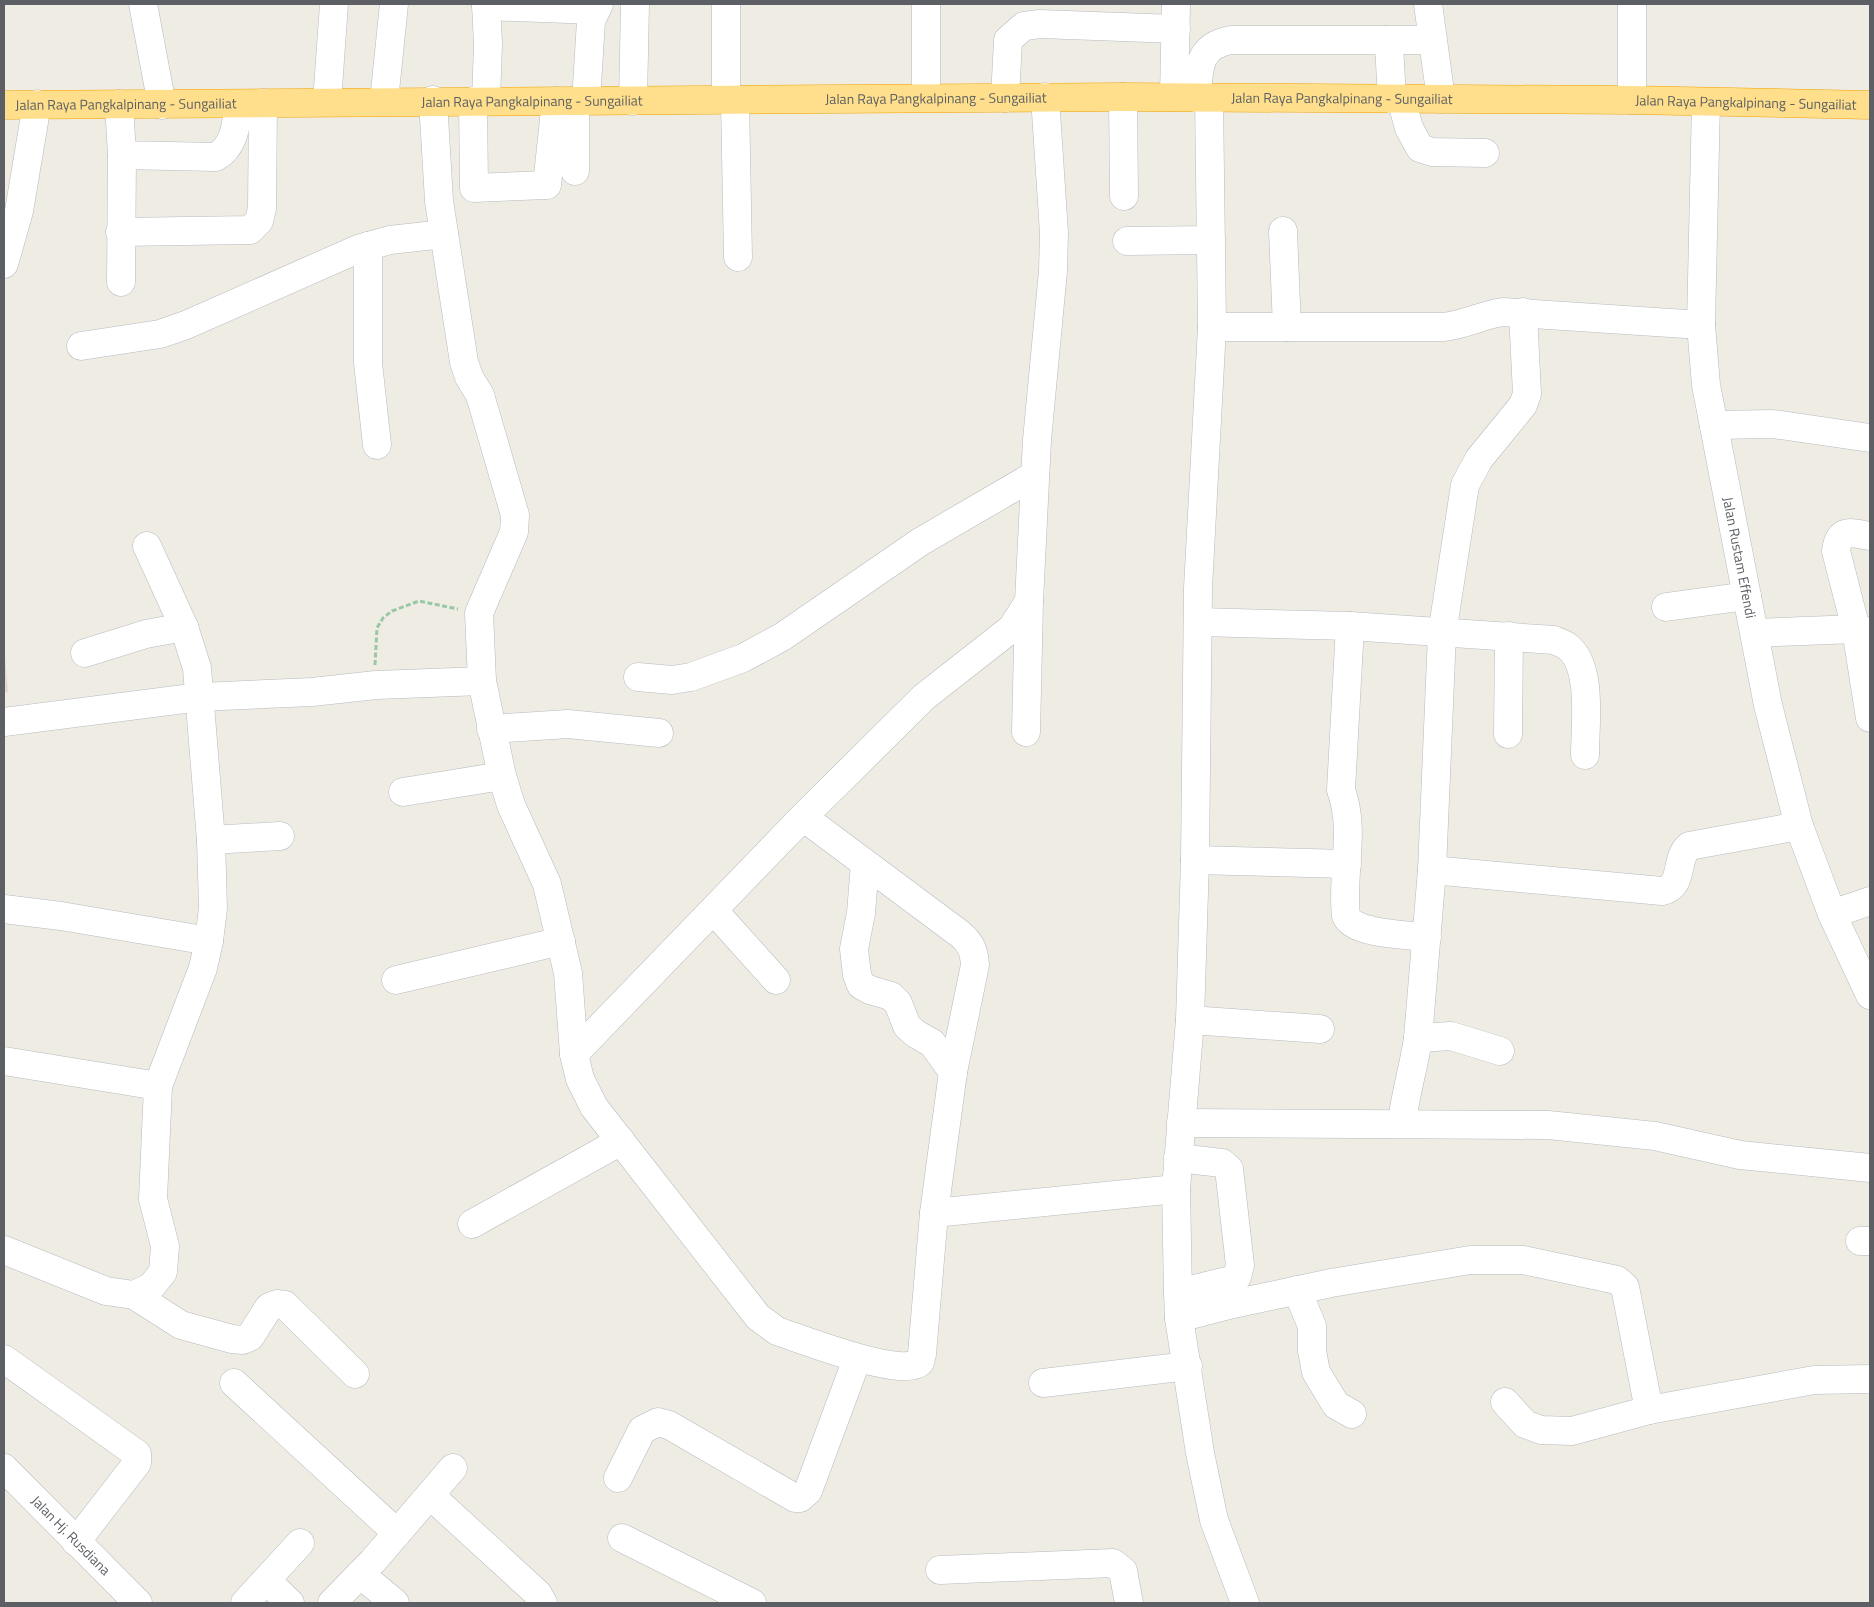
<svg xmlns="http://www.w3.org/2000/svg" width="1874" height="1607" viewBox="0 0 1874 1607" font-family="'Titillium Web',sans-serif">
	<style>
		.education { fill: #dfdbd2 }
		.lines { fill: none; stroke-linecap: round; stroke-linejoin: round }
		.minor-casing { stroke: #b6babe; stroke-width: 29 }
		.highway-casing { stroke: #f3a200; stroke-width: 29 }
		.path { stroke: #98c8a6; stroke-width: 3; stroke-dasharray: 5 2.5; stroke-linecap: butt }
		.minor { stroke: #fff; stroke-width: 28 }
		.highway { stroke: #ffdf8b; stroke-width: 28 }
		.labels { text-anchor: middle; stroke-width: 4; stroke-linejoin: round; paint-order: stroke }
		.street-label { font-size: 14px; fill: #5c6065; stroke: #fff }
	</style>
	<rect width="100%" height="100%" fill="#efece4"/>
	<path class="education" d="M4 645 8 692 4 693Z"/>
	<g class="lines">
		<g class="minor-casing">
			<g id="minor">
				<path d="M143 4 162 105"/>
				<path d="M486 4 488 44 486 101"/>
				<path d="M726 4V100"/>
				<path d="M1428 4 1441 99"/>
				<path d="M1632 4V100"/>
				<path d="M486 6 595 10"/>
				<path d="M1386 40 1389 45 1392 99"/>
				<path d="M1123 97 1124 196"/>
				<path d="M1174 97 1176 4"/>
				<path d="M926 98V4"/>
				<path d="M1005 98 1008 40 1024 26 1040 24 1176 29"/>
				<path d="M1197 98C1199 69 1197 46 1231 40H1432"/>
				<path d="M1209 98 1212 327 1198 588 1195 860 1190 1020 1176 1189 1178 1293 1179 1318 1200 1453 1214 1520 1245 1603"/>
				<path d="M1401 99 1409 128 1420 148 1432 152 1485 153"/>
				<path d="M433 100 439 201 464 362 469 377 480 395 515 515 514 532 479 613 482 681 502 776 511 805 547 884 568 973 574 1054 580 1079 594 1107 758 1317 777 1331C801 1339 903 1379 920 1362L922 1354 934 1213 953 1072 975 965C974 951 971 943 960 934L803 817"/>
				<path d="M735 100 738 257"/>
				<path d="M384 101 394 4"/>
				<path d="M473 101 474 188 547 185 556 101"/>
				<path d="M575 101V171"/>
				<path d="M586 101 591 21 599 4"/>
				<path d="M633 101 635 4"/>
				<path d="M327 102 334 4"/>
				<path id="s1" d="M1706 102 1701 325 1706 385 1768 705 1799 826 1832 914 1870 995"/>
				<path d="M119 104 122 155 216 157C235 146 236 124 239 104"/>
				<path d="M1283 231 1287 327"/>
				<path d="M120 232 250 230 259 221 262 208 263 103"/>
				<path d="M1127 241 1211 240"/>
				<path d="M368 246V363L377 445"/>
				<path d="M4 264 19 211 37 104"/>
				<path d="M121 282 122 155"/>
				<path d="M1212 327H1443C1464 325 1482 315 1503 312L1701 325"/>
				<path d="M81 346 160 334 186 325 358 249 390 240 444 234"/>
				<path d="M1714 425 1773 424 1870 438"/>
				<path d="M1870 536C1851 533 1839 527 1836 551L1856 629 1870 718"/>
				<path d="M1666 607 1747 596"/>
				<path d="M1199 622 1350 626 1554 640C1558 642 1564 644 1568 647 1593 667 1585 725 1585 755"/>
				<path d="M1350 626 1341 790C1356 831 1341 874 1346 916 1353 934 1408 935 1427 937"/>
				<path d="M1755 633 1856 629 1870 632"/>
				<path d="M85 653 146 634 184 627"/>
				<path d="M638 677 672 680 691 677 743 658 782 637 920 542 1035 475"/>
				<path d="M4 722 200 697 312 692 376 685 482 681"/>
				<path d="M491 729 568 724 659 733"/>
				<path d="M1026 732 1029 602"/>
				<path d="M1508 734 1509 636"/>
				<path d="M403 792 502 776"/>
				<path d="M211 840 280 836"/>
				<path d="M1195 860 1347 864"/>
				<path d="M865 864 861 913 854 949 857 975 861 985 870 990 891 996 898 1003 907 1026 916 1034 932 1043 953 1072"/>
				<path d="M1432 870 1662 891C1685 886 1674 859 1689 846L1799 826"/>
				<path d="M4 909 61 916 209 941"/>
				<path d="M714 911 776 980"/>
				<path d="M1832 914 1870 901"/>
				<path d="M396 980 561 941"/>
				<path d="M1190 1020 1320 1029"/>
				<path d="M1418 1038 1451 1036 1500 1051"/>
				<path d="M574 1054 803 817 924 697 1012 628 1029 601 1037 440 1053 271 1054 233 1045 97"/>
				<path d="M4 1061 158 1086"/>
				<path d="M1181 1123 1548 1125 1655 1136 1740 1155 1870 1168"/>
				<path d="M1402 1123C1405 1094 1414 1067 1418 1038L1432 870 1442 634 1465 485 1479 459 1523 405 1527 394 1523 312"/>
				<path d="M1178 1158 1222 1163 1229 1169 1240 1265 1237 1277 1231 1280 1178 1293"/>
				<path d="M934 1213 1176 1189"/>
				<path d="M472 1224 621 1141"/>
				<path d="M1860 1241H1870"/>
				<path d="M4 1250 106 1291 134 1295 181 1325 232 1339 243 1340 250 1337 269 1307 277 1304 285 1305 355 1374"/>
				<path d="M1297 1290 1312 1326V1351L1316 1372 1336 1405 1352 1414"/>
				<path d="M134 1295 151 1287 163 1272 165 1246 153 1199 158 1086 203 968 209 941 213 908 211 840 197 668 184 627 147 546"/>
				<path d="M1179 1318 1233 1304 1331 1283 1470 1260H1523L1617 1280 1625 1287 1649 1410"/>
				<path d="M4 1359 137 1454V1463L76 1542"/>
				<path d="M234 1383 397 1533"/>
				<path d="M1043 1383 1188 1366"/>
				<path d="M1505 1402 1525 1424 1541 1430 1572 1431 1649 1410 1814 1380 1870 1379"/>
				<path id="s2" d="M4 1468 138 1603"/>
				<path d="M618 1478 642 1430 658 1422 669 1425 795 1498H800L808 1491 857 1359"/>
				<path d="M431 1496 538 1594 543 1603"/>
				<path d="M622 1538 752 1603"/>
				<path d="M940 1570 1113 1563 1123 1571 1129 1603"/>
				<path d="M360 1574 395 1603"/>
				<path d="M266 1580 290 1603"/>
				<path d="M245 1603 300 1543"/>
				<path d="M332 1603 373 1561 453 1468"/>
			</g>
		</g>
		<g class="highway-casing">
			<g id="highway">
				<path id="s3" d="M4 105 1123 97 1632 100 1870 105"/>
			</g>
		</g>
		<path class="path" d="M375 665 377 628 383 618 392 611 419 601 458 609"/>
		<use href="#minor" class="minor"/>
		<use href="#highway" class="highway"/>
	</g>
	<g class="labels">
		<g class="street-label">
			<text dy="5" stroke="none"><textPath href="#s3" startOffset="932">Jalan Raya Pangkalpinang - Sungailiat</textPath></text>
			<text dy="5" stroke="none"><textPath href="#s3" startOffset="1338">Jalan Raya Pangkalpinang - Sungailiat</textPath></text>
			<text dy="5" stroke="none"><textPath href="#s3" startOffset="528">Jalan Raya Pangkalpinang - Sungailiat</textPath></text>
			<text dy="5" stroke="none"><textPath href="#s3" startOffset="1742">Jalan Raya Pangkalpinang - Sungailiat</textPath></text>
			<text dy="5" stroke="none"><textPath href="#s3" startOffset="122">Jalan Raya Pangkalpinang - Sungailiat</textPath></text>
			<text dy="5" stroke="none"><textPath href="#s1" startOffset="459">Jalan Rustam Effendi</textPath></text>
			<text dy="5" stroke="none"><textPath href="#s2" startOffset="95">Jalan Hj. Rusdiana</textPath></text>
		</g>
	</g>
	<rect width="1874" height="1607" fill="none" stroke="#5c6065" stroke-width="10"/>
</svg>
